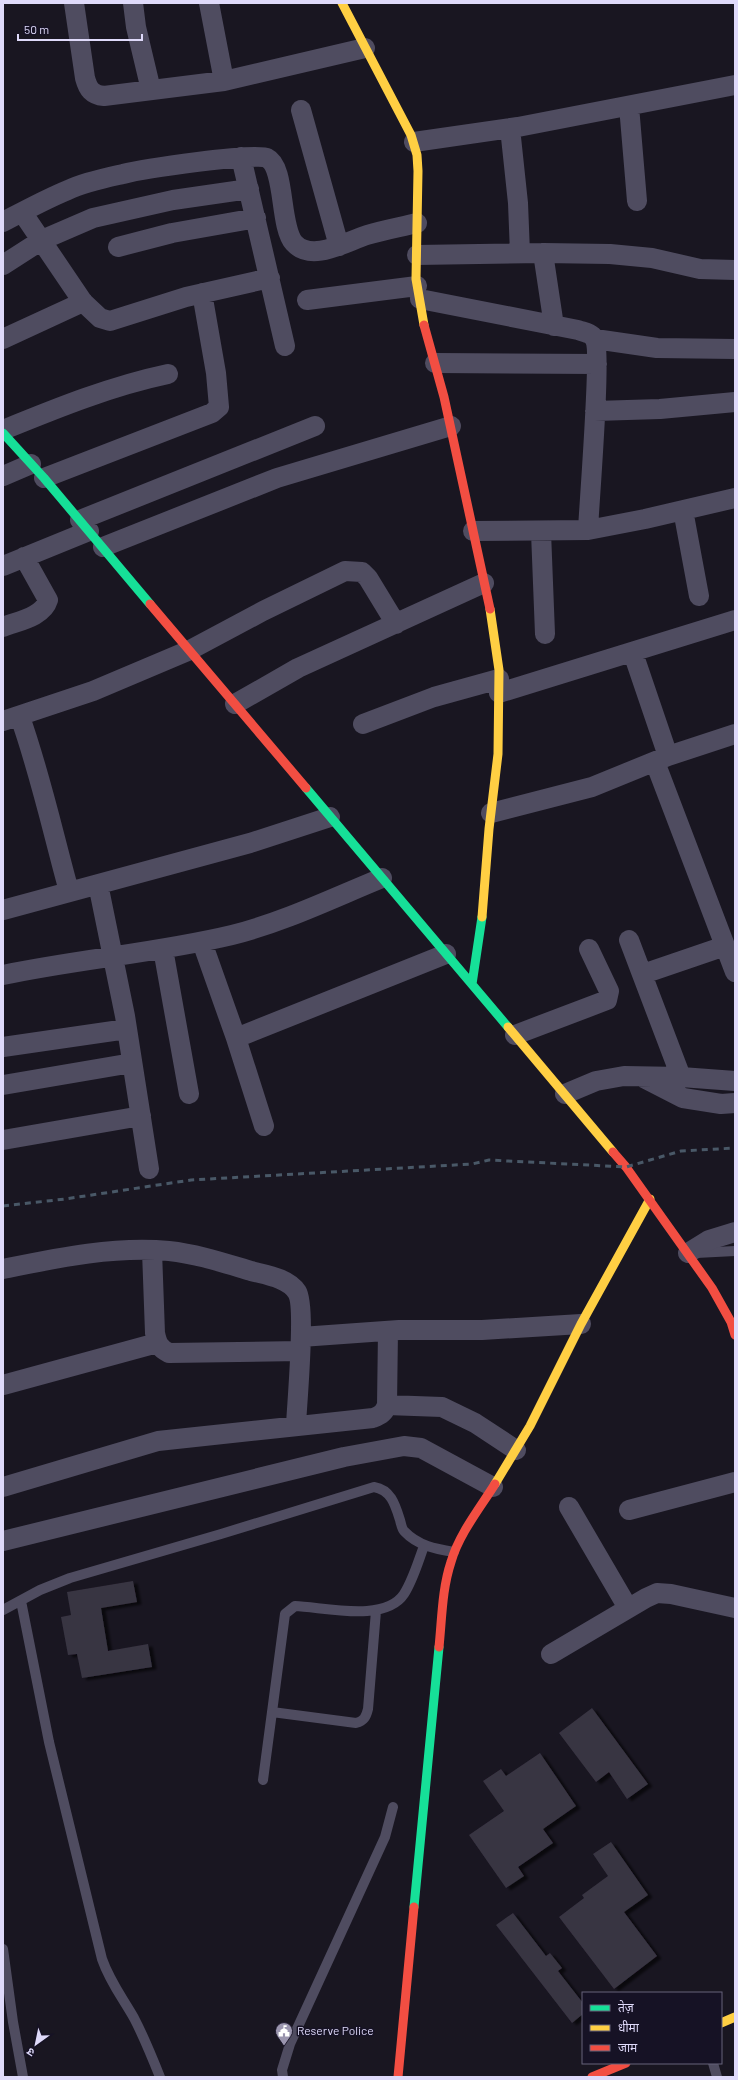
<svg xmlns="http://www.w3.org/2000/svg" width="738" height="2080" viewBox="0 0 738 2080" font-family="Barlow,'Noto Sans Devanagari',sans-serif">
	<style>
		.building { fill: #383442; filter: url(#shadow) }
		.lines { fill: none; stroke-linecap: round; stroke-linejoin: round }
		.lane { stroke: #4f4c60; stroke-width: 10 }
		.street { stroke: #4f4c60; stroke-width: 20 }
		.fast { stroke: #16e098; stroke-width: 9 }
		.slow { stroke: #ffcf43; stroke-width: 9 }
		.jam { stroke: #f24e42; stroke-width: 9 }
		.rail { stroke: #495867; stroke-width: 3; stroke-dasharray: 6 5; stroke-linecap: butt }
		.labels { text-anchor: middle; stroke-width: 3; stroke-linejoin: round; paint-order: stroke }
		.poi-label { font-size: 12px; fill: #dfdafa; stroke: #161225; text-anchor: start }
	</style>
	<defs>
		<filter id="shadow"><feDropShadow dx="4.5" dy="2.5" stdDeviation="1" flood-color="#0009"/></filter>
	</defs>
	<rect width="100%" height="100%" fill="#191621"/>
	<path class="building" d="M133 1581 137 1602 101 1608 108 1651 148 1644 152 1667 82 1678 77 1654 68 1655 61 1617 71 1615 67 1592Z
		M592 1708 648 1784 627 1799 609 1772 596 1782 559 1733Z
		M540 1753 576 1806 543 1829 553 1843 518 1867 524 1876 506 1888 469 1835 504 1811 483 1781 501 1769 506 1776Z
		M611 1842 648 1895 624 1912 657 1956 614 1989 559 1917 584 1898 582 1895 608 1876 593 1854Z
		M513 1913 546 1956 550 1953 562 1968 558 1971 583 2003V2014L572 2023 496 1925Z"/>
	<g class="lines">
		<path class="lane" d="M696 1253 735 1251
			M21 1601 49 1742 102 1959C110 1982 122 1997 134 2018 144 2037 152 2057 160 2077
			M3 1610 40 1590 70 1578 221 1534 374 1487C391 1490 395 1504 400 1520 401 1524 402 1529 404 1531 418 1546 436 1549 454 1552
			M272 1712 356 1723C364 1721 366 1717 368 1709L376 1611
			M263 1780 285 1614 295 1606C324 1607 385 1623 404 1594 413 1580 418 1562 424 1546
			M3 1949 13 2022 23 2077
			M713 2063 717 2077
			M283 2077 282 2070 290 2044 385 1837 393 1807"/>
		<path class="street" d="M74 3 85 78C88 89 92 95 104 96L224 81 365 48
			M133 3 136 27 151 90
			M209 3 224 81
			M629 106 637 201
			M301 110 339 246
			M510 128 518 203 520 253
			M414 142 518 127 735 85
			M241 157 285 346
			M22 212 83 302 100 318 110 321 186 297 270 278
			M3 222C24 211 46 199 68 190 85 182 105 178 123 174 142 169 256 152 267 158 286 167 279 226 294 243 312 263 347 241 367 235 384 230 401 227 417 223
			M118 247 172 233 256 218
			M543 253 554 326
			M417 255 543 253 610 254 652 258 700 269 735 270
			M3 265 42 240 93 218 173 200 249 189
			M420 299 578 330C583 332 591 333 594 338 602 349 589 505 588 530
			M307 300 417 286
			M3 339 83 302
			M595 339 657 348 735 349
			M435 363 597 364
			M595 411 660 409 735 402
			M3 430C57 408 111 386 168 374
			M3 476 31 464
			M44 478 212 413 219 407 216 373 202 293
			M683 510 699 596
			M80 520 315 426
			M473 531 588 530 645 519 735 498
			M541 532 545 634
			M103 547 277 478 451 426
			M3 566 89 531
			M3 627C18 621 43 617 48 600L24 557
			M633 653 668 756
			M499 693 735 620
			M235 704 298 668 484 583
			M20 717C40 773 53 833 69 891
			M3 721 93 691 190 650 263 611 345 571 362 572 368 578 396 624
			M363 724 434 697 499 679
			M655 762 735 972
			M491 813 592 787 668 756 735 734
			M98 884 125 1016 149 1169
			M3 910 250 843 330 817
			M629 940 681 1077
			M202 942 236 1038 264 1126
			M163 949 189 1094
			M643 974 725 946
			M3 975C79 959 157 953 232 935 284 922 333 898 382 878
			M515 1035 607 1000 609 991 589 949
			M236 1038 446 954
			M3 1047 127 1029
			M644 1078 683 1098 721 1104 735 1103
			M3 1085 132 1063
			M565 1094 596 1081 624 1076 681 1077 735 1081
			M3 1140 141 1116
			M152 1251 155 1333C157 1343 159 1348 169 1353L300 1351
			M688 1253 709 1240 735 1232
			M3 1269C57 1258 113 1246 169 1251 197 1254 224 1263 251 1271 266 1275 288 1278 297 1292 306 1306 297 1403 296 1425
			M301 1337 399 1330H482L581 1324
			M3 1385 157 1343
			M387 1405 442 1407 475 1423 516 1450
			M3 1487 158 1441 373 1418C381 1415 384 1413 387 1405L388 1331
			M569 1507 628 1608
			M629 1510 735 1482
			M3 1541 344 1457 404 1446 421 1448 493 1487
			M551 1654 646 1598 657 1593 671 1594 735 1608"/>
		<path class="fast" d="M3 433 44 478 150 604
			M306 788 508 1027
			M472 984 482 917
			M414 1907 439 1647"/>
		<path class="slow" d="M342 3 411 135 417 155 418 171 416 279 424 325
			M482 917 489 829 498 754 499 670 490 609
			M508 1027 613 1152
			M495 1484 530 1426 581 1324 650 1199
			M721 2023 735 2017"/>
		<path class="jam" d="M424 325 444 397 490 609
			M150 604 306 788
			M613 1152 626 1167 712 1288 731 1322 735 1335
			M439 1647C442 1618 442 1589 451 1562 459 1534 480 1508 495 1484
			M398 2077 414 1907
			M592 2077 626 2063"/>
		<path class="rail" d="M3 1206 65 1199 191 1180 472 1164 489 1160 626 1167 681 1151 735 1148"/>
	</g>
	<defs>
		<g id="civic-pin" transform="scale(0.9)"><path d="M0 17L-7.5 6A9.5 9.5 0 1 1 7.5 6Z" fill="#9a95ae" stroke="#161225"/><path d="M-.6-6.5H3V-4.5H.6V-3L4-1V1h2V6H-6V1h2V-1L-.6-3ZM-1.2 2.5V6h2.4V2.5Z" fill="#fff"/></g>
	</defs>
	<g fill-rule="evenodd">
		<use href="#civic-pin" x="284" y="2031"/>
	</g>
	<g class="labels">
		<g class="poi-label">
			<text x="297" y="2035">Reserve Police</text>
		</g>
	</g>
	<rect width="738" height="2080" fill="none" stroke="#dfdafa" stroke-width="8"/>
	<rect x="582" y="1992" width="140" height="72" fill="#161225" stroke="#66627a"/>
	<rect x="590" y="2005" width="20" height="6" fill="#16e098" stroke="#66627a"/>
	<text x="618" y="2012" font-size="12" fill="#dfdafa">तेज़</text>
	<rect x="590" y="2025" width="20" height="6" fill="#ffcf43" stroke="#66627a"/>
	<text x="618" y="2032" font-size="12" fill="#dfdafa">धीमा</text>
	<rect x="590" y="2045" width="20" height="6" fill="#f24e42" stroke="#66627a"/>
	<text x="618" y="2052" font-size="12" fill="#dfdafa">जाम</text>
	<g transform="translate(36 2044) rotate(213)" stroke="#161225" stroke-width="3" paint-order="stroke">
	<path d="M0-3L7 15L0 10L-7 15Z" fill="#dfdafa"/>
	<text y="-6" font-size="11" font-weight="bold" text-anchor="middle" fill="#dfdafa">उ</text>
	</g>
	<path d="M18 34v6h124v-6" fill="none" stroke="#dfdafa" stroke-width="2"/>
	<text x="24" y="34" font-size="12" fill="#dfdafa" stroke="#161225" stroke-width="3" paint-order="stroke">50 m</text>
</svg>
